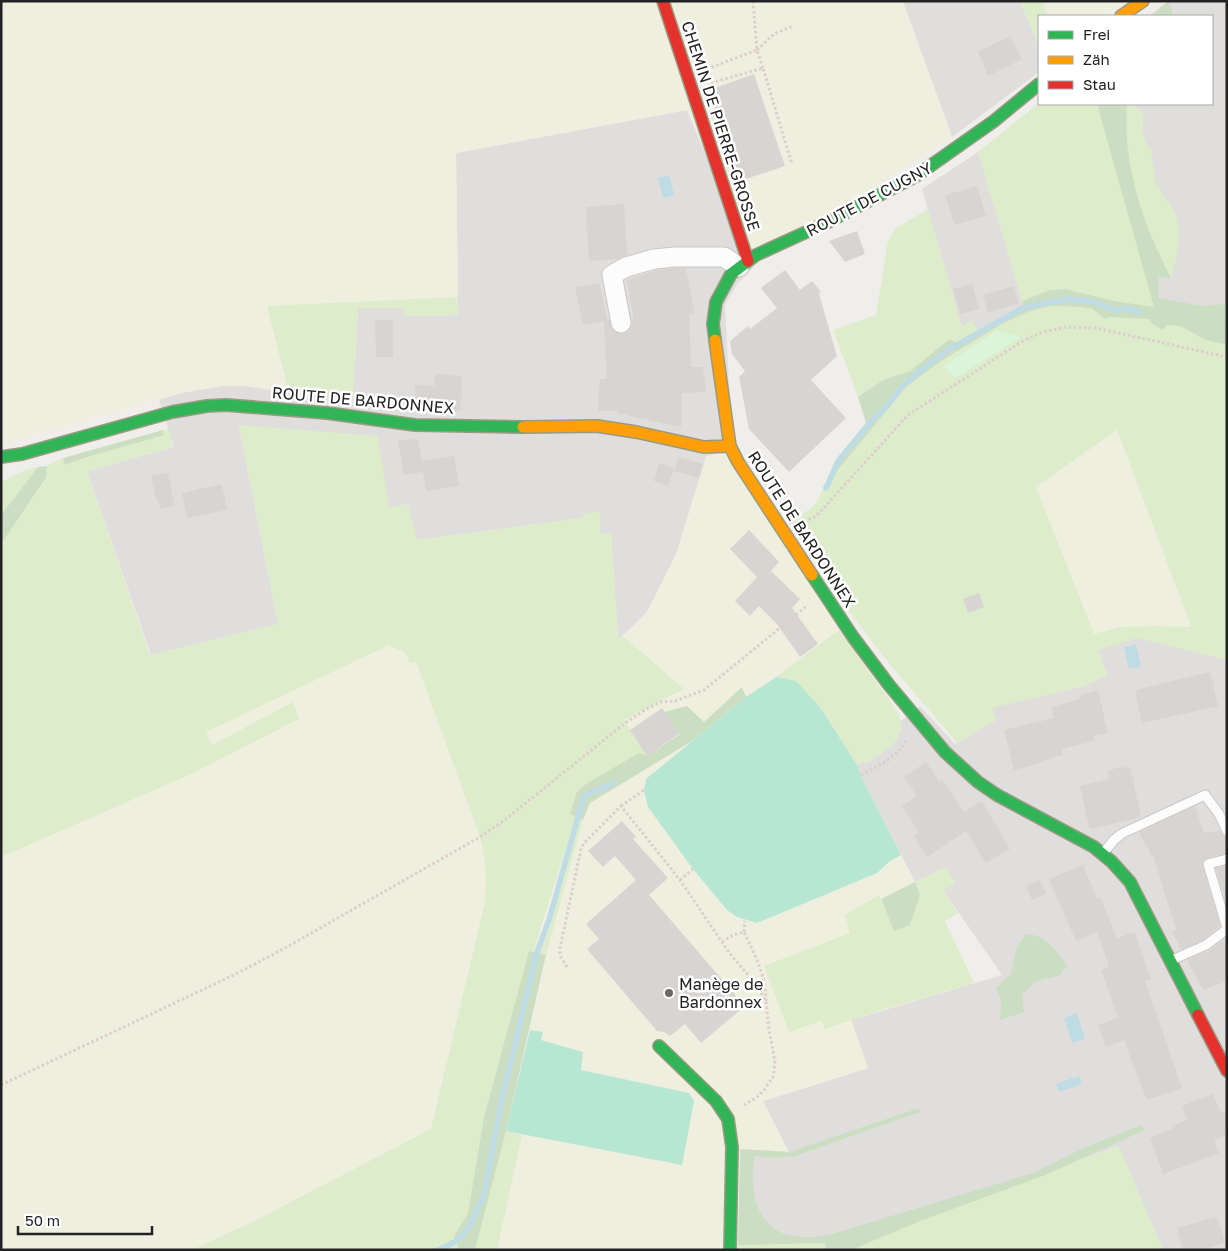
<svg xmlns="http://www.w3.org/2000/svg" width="1228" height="1251" viewBox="0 0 1228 1251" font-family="'Golos Text',sans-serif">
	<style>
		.residential { fill: #dfdedc }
		.farmland { fill: #efefdf }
		.grass { fill: #ddeccb; fill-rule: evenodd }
		.forest { fill: #cbdec1 }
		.park { fill: #daf5da }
		.pitch { fill: #b7e6d2 }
		.water { fill: #bfdbe3 }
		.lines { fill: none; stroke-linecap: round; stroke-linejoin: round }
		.stream { stroke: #bfdbe3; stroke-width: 5.5 }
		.building { fill: #d7d4d2 }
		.lane-casing { stroke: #c9c8c7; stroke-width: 11 }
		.street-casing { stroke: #c9c8c7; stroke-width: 21 }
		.fast-casing { stroke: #999a82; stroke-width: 14 }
		.slow-casing { stroke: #999a82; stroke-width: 14 }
		.jam-casing { stroke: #999a82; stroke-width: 14 }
		.path { stroke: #dccecd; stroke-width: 3; stroke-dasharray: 2.5 2.5; stroke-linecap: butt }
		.lane { stroke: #fdfcfc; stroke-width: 9 }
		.street { stroke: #fdfcfc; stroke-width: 19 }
		.fast { stroke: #30b455; stroke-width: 11 }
		.slow { stroke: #ff9f0a; stroke-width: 11 }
		.jam { stroke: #e5322d; stroke-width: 11 }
		.poi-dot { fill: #6a6968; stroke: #fff; stroke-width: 2 }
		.labels { text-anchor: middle; stroke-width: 5; stroke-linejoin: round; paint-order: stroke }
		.street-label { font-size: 16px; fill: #222; stroke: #fff }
		.poi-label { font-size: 16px; fill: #222; stroke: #fff; text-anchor: start }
	</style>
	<rect width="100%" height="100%" fill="#f0eeeb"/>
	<path class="residential" d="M905 1H1020L1039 47V72L952 137 903 2Z
		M1168 1H1227V317L1155 307 1097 104H1212V16H1149Z
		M687 110 753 268 737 284 725 305 732 445 657 595 647 612 641 620 618 639 611 533H600L583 514V518L417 540 408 504 389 508 239 426 278 624 151 655 87 471 174 447 159 400 181 393 222 386H246L353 401 358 308H403L404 316 458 315 456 153Z
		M978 152 1024 306 965 338 922 189Z
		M1137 637 1227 660V1250H1163L1118 1146 1047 1172 816 1243 738 1245 763 1101 868 1068 851 1020 1002 975 943 890 946 867 915 882 865 784 857 765 870 761 891 746 897 739 901 730V721L920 706 955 744 996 720 991 708 1084 686 1107 675 1098 650Z"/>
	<path class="farmland" d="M1 1H905L903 2 952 137 753 268 687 110 456 153 458 297 267 306 289 393 246 386H222L205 388 181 393 1 444Z
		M1042 1H1127L1104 16H1048Z
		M1118 430 1191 627 1154 626 1119 627 1094 634 1036 487Z
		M732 445 839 630 746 697 742 688 704 722 664 712 679 734 647 756 624 720 684 689 623 636 647 612 676 554 706 457Z
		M389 645 405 654 410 663 416 661 480 837 486 859 487 881 485 902 431 1129 256 1220 192 1250H1V857L189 775 299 719 293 703 212 745 206 732Z
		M692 741 646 779 693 869 727 910 737 917 756 923 877 873 890 861 901 855 915 882 881 899 879 896 851 933 765 966 821 1021 825 1029 851 1020 868 1068 763 1101 789 1152 740 1149 719 1250H497L522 1135 682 1165 694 1101 689 1093 581 1070 583 1052 541 1040 542 1032 530 1030 546 955 583 820 590 803Z"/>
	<path class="grass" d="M1020 1H1042L1048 16H1039V47Z
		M1039 103 1097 104 1155 307 1115 301 1065 289 1050 290 1022 301 978 152Z
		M1127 104H1135L1136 107 1144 114 1142 131 1147 145 1152 150C1149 163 1158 168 1155 183 1162 188 1159 189 1163 196 1165 199 1169 201 1171 205 1186 231 1178 250 1171 278 1143 225 1122 164 1127 104Z
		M928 209 962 327 972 320 978 331 956 343 948 339 910 371 883 380 858 397 833 330 876 315 888 241 896 228Z
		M458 297V315L403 316V308H358L353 402 289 393 267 306Z
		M1051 306 1080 307 1094 309 1104 319 1109 317 1137 318 1150 319 1167 325 1180 326 1206 340 1227 345V660L1137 638 1098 650 1107 675 1084 686 992 708 996 720 957 743 892 667 854 618 790 525 814 505 820 496 834 462 835 474 907 386 943 360 1002 324 1030 311ZM1117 430 1191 626V627L1154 626 1119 627 1094 634 1036 487Z
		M239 425 378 436 389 508 408 504 417 540 583 518V513L600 512V533H611L618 639 623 636 684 689 624 720 647 756 570 814 576 817 533 952 529 951 484 1117 468 1213 454 1236 459 1250H192L256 1220 431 1129 485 902C487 879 486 859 480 837L416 662 410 663 405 653 389 645 206 732 212 745 293 702 299 719 189 775 1 857V544L46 479 47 466 63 458 66 465 84 458 164 434 163 430 169 429 173 447 87 471 150 655 278 624Z
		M38 467 1 515V482L25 470Z
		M839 630 895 708C897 712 901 718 901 723 903 745 874 760 857 765L820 707 796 681 776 677Z
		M580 819 583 820 546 955 539 953 549 930Z
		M946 867 956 884 943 890 958 913 945 921 974 983 878 1011 825 1029 821 1021 789 1032 764 966 850 933 845 915 879 895 894 931 920 895 915 882Z
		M506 1131 522 1135 497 1250H475Z
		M1119 1146 1163 1250H738V1245L816 1243 1047 1172Z"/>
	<path class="forest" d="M1169 1 1173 16H1155V12Z
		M1097 104H1127C1122 164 1143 225 1171 278L1159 277 1158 298 1202 306 1225 304 1227 345 1206 340 1180 326 1167 325 1163 330 1153 324 1149 319 1109 317 1104 319 1093 309 1080 307 1051 306 1030 311 1002 324 943 360 907 386 834 475V462L866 423 858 397 883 380 910 371 949 339 956 343 1023 306 1022 301 1050 290 1065 289 1115 301 1154 307Z
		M163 430 164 435 84 458 65 465 63 458Z
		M47 466 46 478 1 544V515L38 467Z
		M742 687 746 697 692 741 590 803 583 820 570 814 577 792 586 784 639 753 647 756 679 735 664 712 687 706 704 722Z
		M915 882 920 895 910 925 894 931 881 899Z
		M1026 934C1045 934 1057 951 1067 966L1059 976 1036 981 1022 995 1024 1012 1000 1020 1001 999 996 988 1011 974 1017 946Z
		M529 951 546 955 506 1131 475 1250H459L454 1236 468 1213 484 1117Z
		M919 1108 920 1112 795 1156 775 1158 755 1156C747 1191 758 1237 802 1237 811 1238 820 1236 829 1235L1033 1173 1086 1147 1141 1125 1145 1130 1045 1175 920 1221 851 1250H826L825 1243 738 1245 740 1149 789 1152Z"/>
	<path class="park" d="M997 330 1021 337 955 378 944 366Z"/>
	<path class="pitch" d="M776 677 796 681 820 707 857 765 865 784 901 855 890 861 877 873 757 923 737 917 727 910 693 869 648 807 644 790 646 779 746 697Z
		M530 1030 543 1032 541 1040 583 1052 581 1070 689 1093 694 1101 682 1165 506 1131Z"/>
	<path class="water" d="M669 175 674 195 663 198 658 178Z
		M1136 644 1141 667 1129 669 1124 647Z
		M1077 1013 1085 1039 1072 1043 1064 1018Z
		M1079 1076 1082 1084 1059 1092 1056 1084Z"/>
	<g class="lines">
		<path class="stream" d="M826 488 839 460 868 425 888 405 903 385 946 351 1021 309 1039 304 1069 299 1093 302 1115 310 1124 308 1140 312
			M438 1250 453 1243 462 1236 470 1225 484 1195 500 1107 537 952 549 920 584 796 614 783"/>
	</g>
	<path class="building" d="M1010 36 1022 59 988 76 978 52Z
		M754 74 785 166 740 181 709 90Z
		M977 186 986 216 954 225 945 195Z
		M624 204 627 255 617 259 589 261 586 207Z
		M857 231 865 254 845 262 829 241Z
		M676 268H686L694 313 689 314 691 367H703L706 392 682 393 681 427 629 416V414H618L619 411H598L600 379H607L604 321 583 325 575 287 599 283 607 319H609L613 331 617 333 623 334 629 331 632 326V321H634L627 280 656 270Z
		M785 270 800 290 812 281 821 292 819 294 837 356 811 380 846 418 789 472 749 429 739 377 745 371 732 354 730 341 748 326 750 329 777 308 761 288Z
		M972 284 979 309 960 314 953 289Z
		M1014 286 1019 304 988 312 983 295Z
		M375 320H393V357H376Z
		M435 374 462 376 460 411 416 410 415 385 434 386Z
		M408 439 418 440 422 461 454 456 459 486 426 491 423 472 404 475 398 441Z
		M678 457 703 464 699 478 674 471Z
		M659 463 674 468 668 486 654 481Z
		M168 473 174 506 160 509 158 499H156L151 476Z
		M222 484 227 510 187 518 182 493Z
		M749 530 779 562 771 571 800 599 792 608 818 644 800 657 777 624 759 606 750 616 735 601 757 577 730 549Z
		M979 593 984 607 968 613 963 599Z
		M1210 672 1218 706 1142 723 1135 690Z
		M1098 690 1108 733 1093 736 1094 741 1061 749 1063 755 1044 760V762L1014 770 1004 730 1054 718 1051 707 1081 699 1080 695Z
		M662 708 679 734 647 756 630 730Z
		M926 762 939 781 942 779 964 812 980 802 983 803 1010 849 986 863 966 831 927 857 914 836 919 832 902 806 917 796 904 777Z
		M1123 766V768L1130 767 1141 817 1092 829 1089 827 1080 786 1109 779 1107 771Z
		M1195 806 1204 833 1220 831 1223 836 1227 837V853L1206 858 1202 863 1220 926 1203 940 1181 949 1172 931 1176 930 1153 855 1151 856 1148 847 1146 848 1139 832Z
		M622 821 636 837 633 839 668 878 649 895 745 1006 701 1043 685 1024 670 1036 664 1032 657 1031 587 949 599 939 586 924 636 880 615 856 603 867 588 851Z
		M1083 865 1097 899 1100 897 1117 938 1135 932 1151 980 1145 981 1182 1088 1147 1100 1128 1052 1125 1040 1106 1047 1098 1025 1118 1018 1101 970 1109 967 1097 932 1076 941 1049 879Z
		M1227 866V898L1225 899 1216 868Z
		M1040 880 1046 894 1032 900 1026 886Z
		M1224 939 1227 946V981L1203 990 1187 960 1209 951Z
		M1213 1094 1221 1113 1227 1111V1135L1214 1140 1219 1153 1163 1174 1150 1138 1173 1129 1172 1126 1187 1120 1182 1106Z
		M1217 1217 1225 1243 1201 1250H1183L1177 1228Z"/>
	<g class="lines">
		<g class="lane-casing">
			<path id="lane" d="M1104 852 1114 840 1121 834 1205 795 1219 814 1227 831
				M1227 859 1208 864 1227 928
				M1172 960 1206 945 1227 929"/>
		</g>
		<g class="street-casing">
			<path id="street" d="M621 323 612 275 626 267 654 259 675 257H724L739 267"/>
		</g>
		<g class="fast-casing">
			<path id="fast" d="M715 340 713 324 716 302 731 274 756 255 826 223 916 176 994 121 1039 84
				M1 457 22 454 172 412 207 406 226 405 327 413 415 425 523 427
				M812 575 853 637 889 685 945 752 978 782 997 795 1094 847 1112 862 1130 882 1198 1015
				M659 1046 716 1101 728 1119 732 1147 730 1250"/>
		</g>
		<g class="slow-casing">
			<path id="slow" d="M1121 16 1143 1
				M715 340 730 446 738 462 812 575
				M523 427 597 426 636 432 704 447 730 446"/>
		</g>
		<g class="jam-casing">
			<path id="jam" d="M663 1 748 261
				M1198 1015 1227 1071"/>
		</g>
		<path class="path" d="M753 1 757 50
			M757 50 774 34 793 26
			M707 69 757 50 763 68
			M711 83 763 68 792 164
			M804 522 813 518 821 511 908 415 1021 342 1040 333 1066 327 1096 328 1227 357
			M861 775C878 766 897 758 907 739
			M621 806 644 790
			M680 880 693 869
			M744 932 745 921
			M722 942 733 935 744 932C755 955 766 976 766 1001
			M567 967 560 955V948L581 849 584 843 621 806 680 880 730 954 756 984 766 1002 769 1030 775 1061 774 1071 773 1077 764 1090 757 1097 744 1105
			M1 1085 236 974 285 948 480 837 506 819 625 723 648 708 661 702 675 701 704 690 808 605"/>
		<use href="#lane" class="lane"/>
		<use href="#street" class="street"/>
		<use href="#fast" class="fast"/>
		<use href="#slow" class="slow"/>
		<use href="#jam" class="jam"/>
	</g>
	<circle class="poi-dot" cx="669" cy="993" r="5"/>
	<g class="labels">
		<g class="street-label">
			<text transform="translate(721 126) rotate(72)" y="6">CHEMIN DE PIERRE-GROSSE</text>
			<text transform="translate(869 199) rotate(-28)" y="6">ROUTE DE CUGNY</text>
			<text transform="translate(363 400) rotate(5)" y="6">ROUTE DE BARDONNEX</text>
			<text transform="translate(802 529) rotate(57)" y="6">ROUTE DE BARDONNEX</text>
		</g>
		<g class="poi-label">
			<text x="679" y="990">Manège de<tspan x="679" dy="18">Bardonnex</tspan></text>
		</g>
	</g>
	<rect width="1228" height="1251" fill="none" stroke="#222222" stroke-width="5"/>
	<rect x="1038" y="15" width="175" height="90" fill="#ffffff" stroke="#a7a7a7"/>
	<rect x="1048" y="31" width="25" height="8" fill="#30b455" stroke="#a7a7a7"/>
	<text x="1083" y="40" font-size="15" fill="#222222">Frei</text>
	<rect x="1048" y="56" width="25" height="8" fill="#ff9f0a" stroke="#a7a7a7"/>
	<text x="1083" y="65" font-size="15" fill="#222222">Zäh</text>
	<rect x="1048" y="81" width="25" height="8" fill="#e5322d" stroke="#a7a7a7"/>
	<text x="1083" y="90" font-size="15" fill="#222222">Stau</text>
	<path d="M18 1226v8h134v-8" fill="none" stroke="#222222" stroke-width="2.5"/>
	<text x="25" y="1226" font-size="15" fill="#222222" stroke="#ffffff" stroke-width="4" paint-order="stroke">50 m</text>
</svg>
